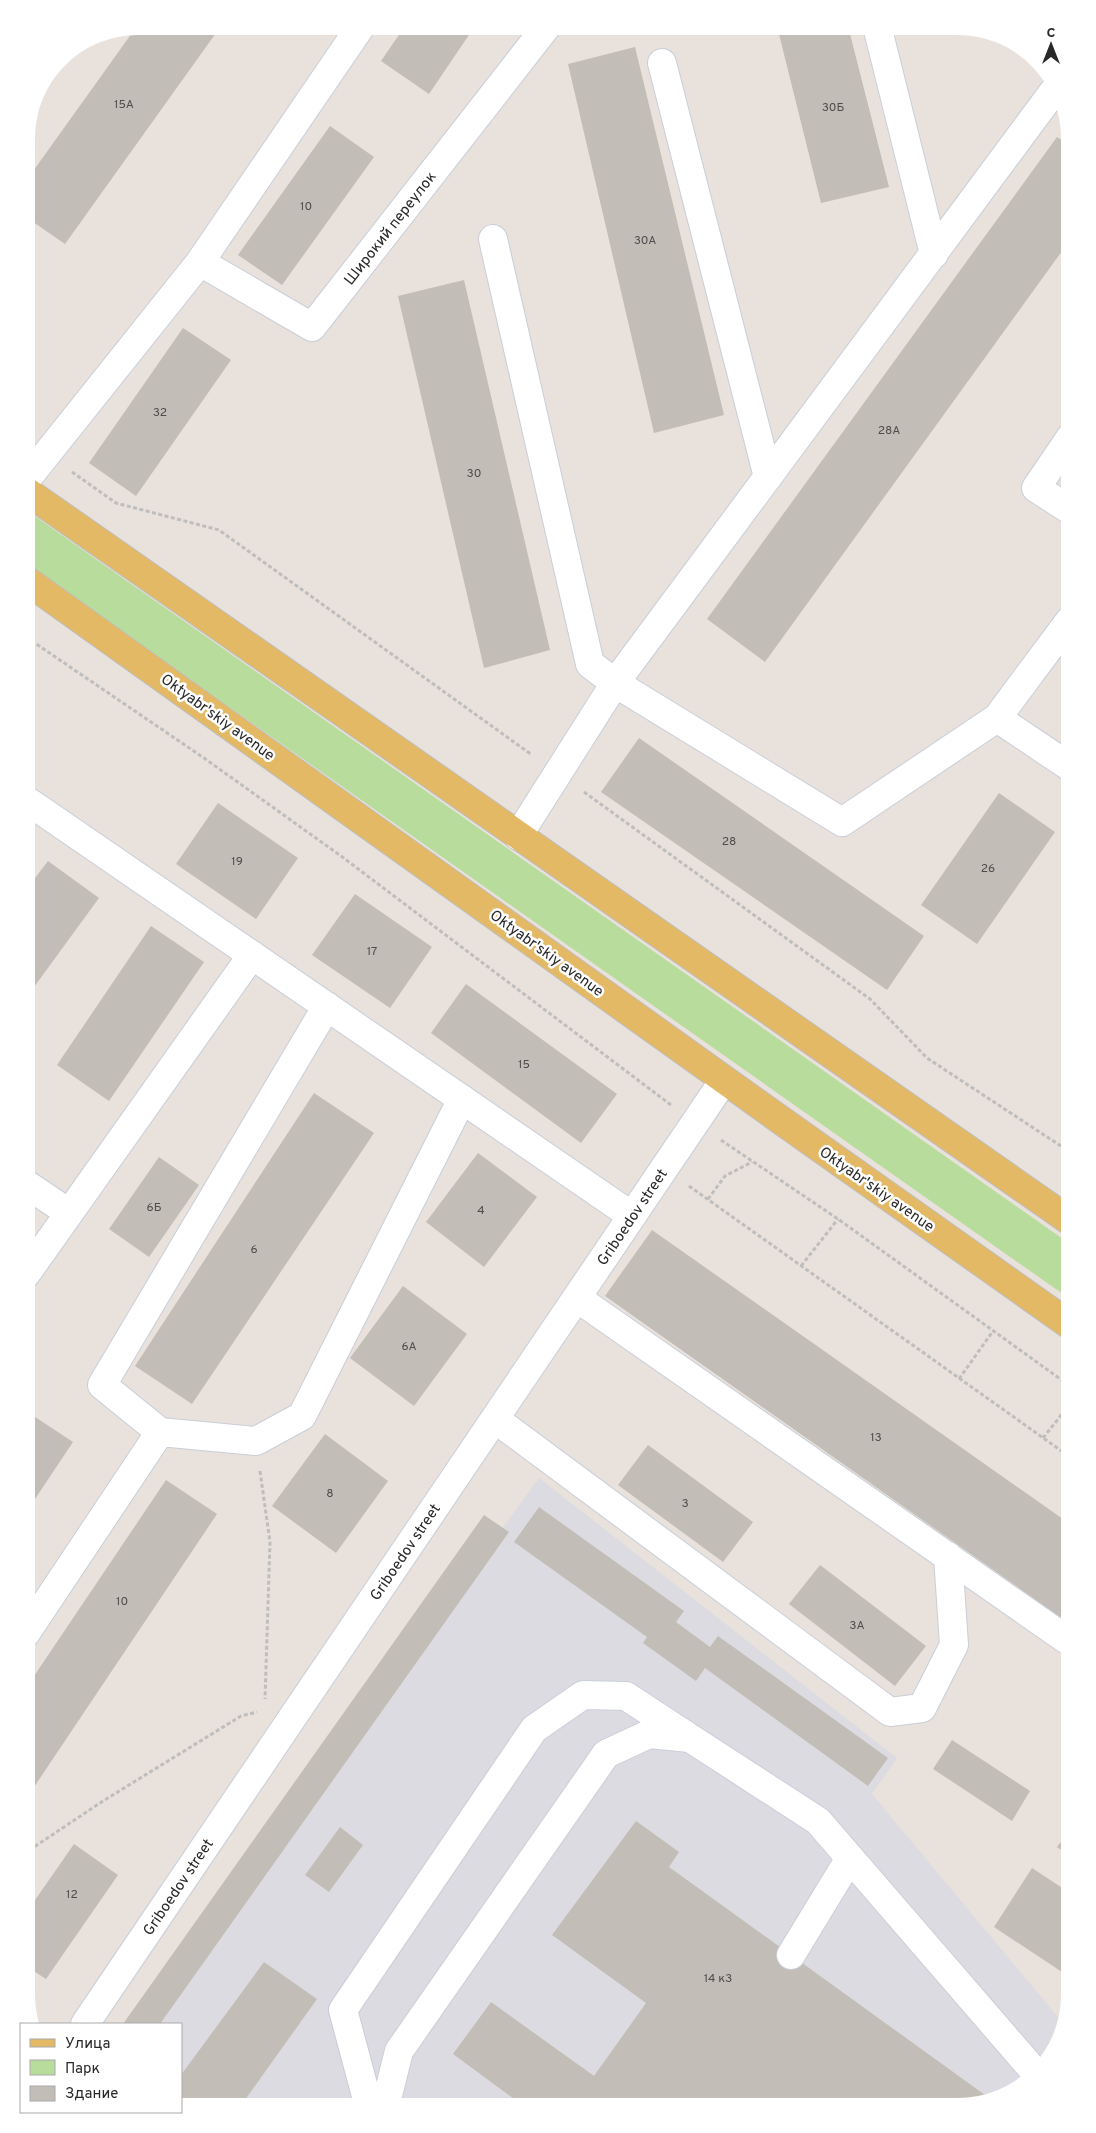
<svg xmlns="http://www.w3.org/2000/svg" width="1096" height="2133" viewBox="0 0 1096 2133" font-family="Overpass,sans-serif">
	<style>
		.industrial { fill: #dcdbe2 }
		.green { fill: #b8dc9b }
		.building { fill: #c2bdb6 }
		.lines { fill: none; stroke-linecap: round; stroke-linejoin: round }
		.minor-casing { stroke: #c9ced9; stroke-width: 30 }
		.major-casing { stroke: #bebebe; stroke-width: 30 }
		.path { stroke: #bebebe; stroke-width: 3; stroke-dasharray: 4 2.5; stroke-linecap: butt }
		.minor { stroke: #fff; stroke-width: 28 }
		.major { stroke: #e3b965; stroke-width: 28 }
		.labels { text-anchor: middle; stroke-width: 5; stroke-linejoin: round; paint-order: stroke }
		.number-label { font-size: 12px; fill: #4e4d4c }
		.street-label { font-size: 15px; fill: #282828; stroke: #fff }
	</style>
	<rect width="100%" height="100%" fill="#e9e1db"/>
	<path class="industrial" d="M539 1478 897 1758 872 1794 1062 2022 1051 2057 1001 2098 958 2107H181V2024H140Z"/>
	<path class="green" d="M26 510 1070 1244V1299L26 564Z"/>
	<path class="building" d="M137 26H221L65 244 26 217V181Z
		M405 26H475L429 94 381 61Z
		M777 26H848L889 187 821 203Z
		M635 47 724 415 654 433 568 64Z
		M330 126 374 157 282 285 238 255Z
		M1057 137 1070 145V240L765 662 707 619Z
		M464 280 550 650 484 668 398 296Z
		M183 328 231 360 136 496 89 463Z
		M639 738 924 936 887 990 601 792Z
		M999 793 1055 832 977 944 921 905Z
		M218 803 298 858 256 919 176 864Z
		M48 861 99 898 26 998V890Z
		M355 894 432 947 390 1008 312 955Z
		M151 926 204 962 109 1101 57 1065Z
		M466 984 617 1094 581 1143 431 1033Z
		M314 1093 374 1133 192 1404 135 1366Z
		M478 1153 537 1197 484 1267 426 1222Z
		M159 1157 199 1185 149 1257 109 1229Z
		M652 1230 1070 1524V1624L605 1296Z
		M403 1286 467 1334 414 1406 350 1358Z
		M26 1411 73 1442 33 1502 26 1497Z
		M325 1434 388 1481 336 1553 272 1506Z
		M648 1445 753 1522 723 1562 618 1485Z
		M166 1480 217 1514 26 1799V1688Z
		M539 1507 684 1611 676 1622 710 1647 718 1636 888 1758 868 1786 705 1668 696 1681 643 1643 647 1637 514 1542Z
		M484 1515 509 1532 160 2024H123Z
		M820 1565 926 1646 895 1686 789 1604Z
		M952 1740 1030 1791 1012 1821 933 1769Z
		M636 1821 679 1852 669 1867 992 2100 958 2107H525L453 2054 491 2002 594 2076 646 2003 552 1935Z
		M340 1827 363 1845 329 1892 305 1875Z
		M1070 1830V1856L1057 1847Z
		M74 1844 118 1875 46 1979 26 1966V1913Z
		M1032 1868 1070 1893V1959L1062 1972 994 1927Z
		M264 1962 317 1999 240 2107H181V2075Z"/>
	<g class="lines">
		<g class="minor-casing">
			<path id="minor" d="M877 26 934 254
				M662 63 768 477
				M493 239 590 664 615 683 842 822 997 718 1070 620
				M200 262 312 327 547 26
				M26 480 200 262 361 26
				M1070 510 1036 488 1070 438
				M997 718 1070 767
				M26 800 632 1216
				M518 836 615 683 1056 88
				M26 1184 69 1213
				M26 1274 252 955
				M577 1298 1070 1642
				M495 1419 890 1712 922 1708 954 1645 948 1556
				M160 1432 256 1441 302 1416 462 1099
				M26 1633 160 1432 102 1385 327 1006
				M791 1955 850 1858
				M85 2024 724 1080
				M369 2107 343 2010 534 1729 583 1695 626 1696 687 1736
				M385 2107 399 2051 606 1754 649 1734 690 1738 818 1821 1034 2071"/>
		</g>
		<g class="major-casing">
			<path id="major" d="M26 491 1070 1221
				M26 580 782 1121 1070 1325"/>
		</g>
		<path class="path" d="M72 472 116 503 219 530 532 755
			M26 637 204 758 341 856 671 1105
			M584 792 870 999 927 1058 1070 1152
			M721 1140 838 1219 1070 1386
			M689 1186 1070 1457
			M708 1199 725 1176 752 1162
			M801 1266 838 1219
			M959 1379 993 1331
			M1043 1438 1070 1404
			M260 1471 270 1542 265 1699
			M26 1856 34 1847 103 1801 241 1716 257 1712"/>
		<use href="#minor" class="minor"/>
		<use href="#major" class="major"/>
	</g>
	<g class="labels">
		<g class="number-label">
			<text x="124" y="108">15А</text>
			<text x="833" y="111">30Б</text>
			<text x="306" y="210">10</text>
			<text x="645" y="244">30А</text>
			<text x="160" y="416">32</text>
			<text x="889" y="434">28А</text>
			<text x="474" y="477">30</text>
			<text x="729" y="845">28</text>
			<text x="237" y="865">19</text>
			<text x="988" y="872">26</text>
			<text x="372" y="955">17</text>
			<text x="524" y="1068">15</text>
			<text x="154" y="1211">6Б</text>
			<text x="481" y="1214">4</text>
			<text x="254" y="1253">6</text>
			<text x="409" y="1350">6А</text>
			<text x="876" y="1441">13</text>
			<text x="330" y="1497">8</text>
			<text x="685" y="1507">3</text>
			<text x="122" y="1605">10</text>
			<text x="857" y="1629">3А</text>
			<text x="72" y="1898">12</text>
			<text x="718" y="1982">14 к3</text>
		</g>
		<g class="street-label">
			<text transform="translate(390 228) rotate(-52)" y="5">Широкий переулок</text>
			<text transform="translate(218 717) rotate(36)" y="5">Oktyabr'skiy avenue</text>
			<text transform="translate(547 953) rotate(36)" y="5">Oktyabr'skiy avenue</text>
			<text transform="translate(877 1189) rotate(35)" y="5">Oktyabr'skiy avenue</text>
			<text transform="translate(632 1217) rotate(-56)" y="5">Griboedov street</text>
			<text transform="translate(405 1552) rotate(-56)" y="5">Griboedov street</text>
			<text transform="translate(178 1887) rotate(-56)" y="5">Griboedov street</text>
		</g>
	</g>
	<path d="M0 0H1096V2133H0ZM138 35H958A103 103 0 0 1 1061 138V1995A103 103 0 0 1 958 2098H138A103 103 0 0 1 35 1995V138A103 103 0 0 1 138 35Z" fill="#fff" fill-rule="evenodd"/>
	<rect x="20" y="2023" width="162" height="90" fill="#ffffff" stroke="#a9a9a9"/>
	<rect x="30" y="2039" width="25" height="8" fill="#e3b965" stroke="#a9a9a9"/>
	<text x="65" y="2048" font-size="15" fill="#282828">Улица</text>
	<rect x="30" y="2060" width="25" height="15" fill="#b8dc9b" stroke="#a9a9a9"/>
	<text x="65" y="2073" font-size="15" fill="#282828">Парк</text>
	<rect x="30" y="2086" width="25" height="15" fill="#c2bdb6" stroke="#a9a9a9"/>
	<text x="65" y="2098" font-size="15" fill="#282828">Здание</text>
	<g transform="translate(1051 45)" stroke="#ffffff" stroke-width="4" paint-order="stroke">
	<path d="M0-4L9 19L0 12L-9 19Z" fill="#282828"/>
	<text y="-8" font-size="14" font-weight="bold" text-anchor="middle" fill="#282828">С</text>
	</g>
</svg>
